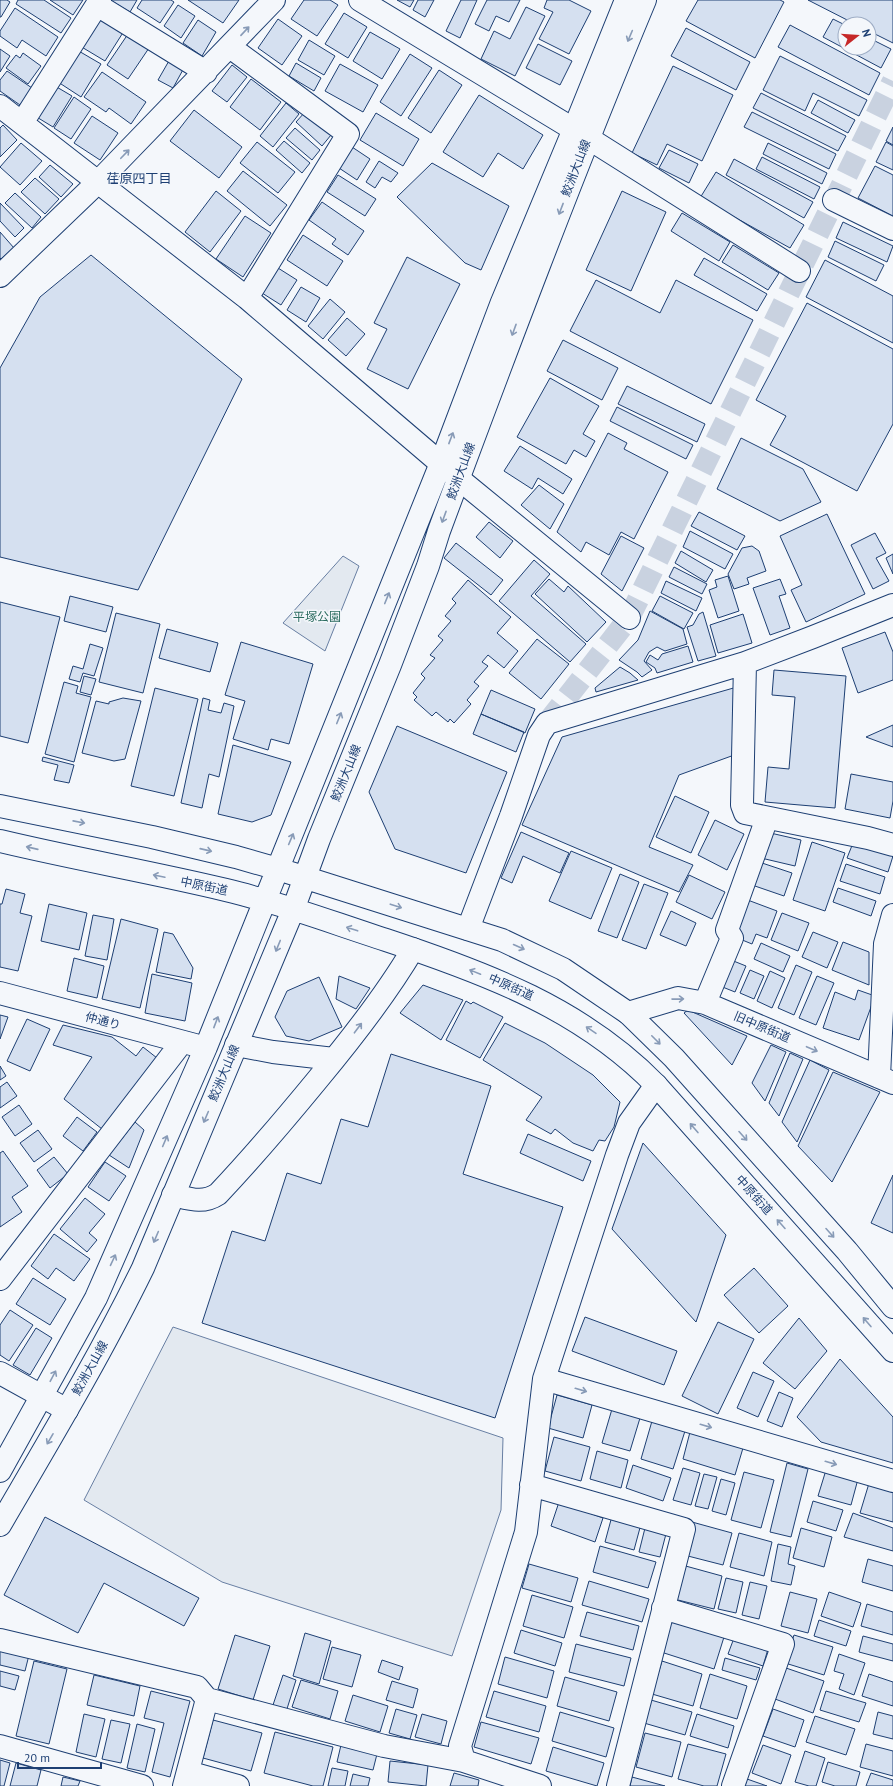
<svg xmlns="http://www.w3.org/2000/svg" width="893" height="1786" viewBox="0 0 893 1786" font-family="'PT Sans','Noto Sans JP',sans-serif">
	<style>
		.green { fill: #e3e9f0; stroke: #687fa3 }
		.building { fill: #d5e0f0; stroke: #1d3f73 }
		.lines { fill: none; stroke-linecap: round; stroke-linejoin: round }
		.minor-tunnel { stroke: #c9d2e0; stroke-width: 22; stroke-dasharray: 22 11; stroke-linecap: butt }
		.minor-casing { stroke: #1d3f73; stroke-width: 24 }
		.major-casing { stroke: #1d3f73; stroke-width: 24 }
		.minor { stroke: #f4f7fb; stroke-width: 22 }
		.major { stroke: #f4f7fb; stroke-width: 22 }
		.oneway { stroke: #889bb7 }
		.labels { text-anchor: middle; stroke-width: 3; stroke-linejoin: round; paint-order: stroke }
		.street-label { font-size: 12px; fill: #1d3f73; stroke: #f4f7fb }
		.park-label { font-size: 12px; fill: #2c6c60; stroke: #f4f7fb }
		.neighbourhood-label { font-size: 13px; fill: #1d3f73; stroke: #f4f7fb }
	</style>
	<rect width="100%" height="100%" fill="#f4f7fb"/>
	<path class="green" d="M343 556 359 566 325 651 283 623Z
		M173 1327 503 1438 501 1510 452 1656 222 1582 84 1500Z"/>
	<path class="building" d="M0 0H7L10 2 1 17H0Z
		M18 0H44L71 18 61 33 16 4Z
		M50 0H83L73 15Z
		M110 0H137L130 12Z
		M142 0H171L174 2 160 23 137 8Z
		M188 0H239L223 23Z
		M304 0H330L338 5 317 36 291 19Z
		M397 0H414L410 7Z
		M418 0H434L425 17 413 10Z
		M461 0H477L460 38 446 31Z
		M487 0H520L509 22 496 16 489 31 475 24Z
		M547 0H569L591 11 569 54 539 39 553 12 544 8Z
		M698 0H780L784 2 755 58 686 21Z
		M808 0H893V43L869 31V24H855Z
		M178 5 195 16 181 38 164 26Z
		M526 7 545 16 515 76 481 59 494 31 510 39Z
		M15 8 58 37 46 56 22 40 17 48 0 36V31Z
		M344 13 367 27 348 58 325 44Z
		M98 15 124 31 105 61 80 46Z
		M278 19 302 36 282 65 258 48Z
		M833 19 845 25V48H869V38L891 49 881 68 823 37Z
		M198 20 216 32 202 56 183 43Z
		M790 25 880 73 869 95 778 47Z
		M686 28 750 62 736 90 671 56Z
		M370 32 400 49 382 79 353 61Z
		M128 34 149 48 128 79 107 65Z
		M309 40 335 56 324 75 298 60Z
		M538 44 572 61 560 85 526 68Z
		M0 49 10 56 0 72Z
		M77 50 101 64 81 97 58 82Z
		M23 53 41 66 28 84 6 68 16 55 20 58Z
		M410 54 432 68 401 116 380 102Z
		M780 56 867 100 859 116 813 93 805 111 763 90Z
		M170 59 185 66 173 88 158 80Z
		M296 63 321 78 314 91 289 76Z
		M340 64 378 85 363 112 325 91Z
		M232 65 247 77 227 102 212 91Z
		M673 66 733 95 702 161 667 144 657 165 632 153Z
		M439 70 462 85 431 133 408 118Z
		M7 71 32 88 20 105 0 91V80Z
		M102 72 146 102 131 124 109 108 106 112 84 97Z
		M251 79 281 102 260 130 230 107Z
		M55 86 72 96 53 127 35 116Z
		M761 93 846 136 838 151 753 108Z
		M479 95 543 135 523 169 498 153 483 177 443 152Z
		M74 97 91 109 71 139 54 128Z
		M818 100 855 120 848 133 811 113Z
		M286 103 299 114 273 147 260 136Z
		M194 110 242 147 219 178 170 141Z
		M305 112 331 135 322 146 296 122Z
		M752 112 836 154 829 169 744 127Z
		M376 113 419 139 403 166 360 140Z
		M92 116 118 133 100 160 74 143Z
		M3 125 17 140 0 157V128Z
		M893 127V145L886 141Z
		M295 128 320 150 312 160 286 138Z
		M284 141 310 163 302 173 276 150Z
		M257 142 295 172 278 193 240 163Z
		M886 142 893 146V170L876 162Z
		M21 143 42 161 20 185 0 167Z
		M768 143 827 173 822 184 763 154Z
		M352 147 370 159 357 180 339 168Z
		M669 150 698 164 689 183 659 168Z
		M762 157 820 187 814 199 756 169Z
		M734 159 813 202 804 218 726 175Z
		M379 161 398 173 391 182 382 177 375 188 366 182Z
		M432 163 509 206 481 270 465 263 397 197Z
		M50 165 73 184 61 197 39 177Z
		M875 166 893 175V216L858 198Z
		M243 171 287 205 270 226 227 191Z
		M716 172 804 225 790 248 700 198Z
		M338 175 376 199 365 216 327 192Z
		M35 178 59 199 45 214 21 192Z
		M216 191 241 211 210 252 185 232Z
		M622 191 666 212 631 291 586 270Z
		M15 193 41 217 32 228 5 203Z
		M322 202 364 231 348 255 332 244 336 239 309 220Z
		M0 203 24 228 15 237 0 221Z
		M682 213 730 242 719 261 671 231Z
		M245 216 271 233 243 277 216 259Z
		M843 222 893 246 887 262 836 238Z
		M0 232 14 248 1 259 0 258Z
		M303 235 343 261 327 286 287 260Z
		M835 241 884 265 876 281 828 257Z
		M733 245 779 273 768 290 722 262Z
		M91 255 242 379 138 590 0 557V368L40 297Z
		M407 257 460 284 408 389 367 369 387 329 374 323Z
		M704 258 767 294 757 311 694 275Z
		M825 260 893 296V343L806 297Z
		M278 268 297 280 281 305 262 293Z
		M596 280 660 313 676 280 753 320 711 404 570 331Z
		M301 287 320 298 306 322 287 310Z
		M330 299 345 312 323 339 308 326Z
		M807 303 893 349V424L857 491 770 445 786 416 756 400Z
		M347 318 365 334 346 356 328 340Z
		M563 340 618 368 602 400 547 371Z
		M550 378 599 406 583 434 595 441 586 457 574 450 566 464 517 437Z
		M627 386 705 424 697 442 618 404Z
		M617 407 693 445 686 459 610 421Z
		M608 433 627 443 624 449 668 472 634 539 621 532 609 555 586 542 581 552 557 532Z
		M741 438 803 469 821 502 780 521 717 489Z
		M520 446 572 479 563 494 538 478 532 489 504 471Z
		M539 485 564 504 550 529 521 505Z
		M699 512 745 536 737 550 691 526Z
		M827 514 865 594 806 622 791 590 802 585 780 536Z
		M489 522 513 541 500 558 476 537Z
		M690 531 733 554 725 569 683 547Z
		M875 533 886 553 876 558 889 581 873 589 851 545Z
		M621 536 644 548 622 591 601 574Z
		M456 543 503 580 491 595 444 558Z
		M752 546 759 551 766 571 747 578 749 584 734 589 728 574 742 548Z
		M681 551 713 570 706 582 675 563Z
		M893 554V574L886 558Z
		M534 560 550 574 531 596 586 644 570 662 499 601Z
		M674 567 707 584 702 594 669 577Z
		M728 576 739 611 718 618 709 590 717 587 715 580Z
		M549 579 564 592 568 586 606 622 587 642 535 594Z
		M780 579 786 594 779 596 790 628 770 635 753 588Z
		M468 580 511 617 497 633 518 651 504 668 488 655 482 662 488 666 474 682 479 686 467 700 471 704 454 723 450 719 448 722 436 712 432 716 414 700 417 697 413 693 425 678 421 674 435 658 430 655 443 640 438 636 451 621 445 616 456 603 452 599Z
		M666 581 702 598 696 611 661 593Z
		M70 596 113 607 106 632 64 621Z
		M660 596 693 613 684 629 652 611Z
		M0 602 60 617 28 743 0 736Z
		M650 611 683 629 687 644 665 651 657 647 649 652 644 661 652 670 642 677 637 672 619 660 638 640Z
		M703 612 716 656 698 661 687 627 693 625 699 614Z
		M116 613 160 624 143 693 99 682Z
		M743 614 752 643 718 653 710 625Z
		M167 629 218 643 210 672 159 658Z
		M885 632 893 652V680L858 693 842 648Z
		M537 639 569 664 541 699 509 673Z
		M241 642 313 664 289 744 271 739 268 750 233 739 245 701 225 695Z
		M90 644 103 648 94 676 83 673 80 682 69 679 73 666 83 669Z
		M688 646 693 662 657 673 655 668 646 662 650 655 658 660 662 654Z
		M620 667 630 673 638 680 596 692 595 688Z
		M774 670 846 676 835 808 765 802 768 767 789 769 795 697 772 695Z
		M84 676 96 679 91 695 80 692Z
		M64 682 78 686 76 693 91 697 74 762 45 754Z
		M737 687V754L679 775 649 847 693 865 679 892 522 825 562 737Z
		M155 688 198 699 174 796 131 786Z
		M491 690 535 709 525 733 481 714Z
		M123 698 141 701 125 759 114 761 82 753 96 701 109 704V702Z
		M203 698 210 700 208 710 221 713 224 703 234 706 219 777 209 774 202 808 181 803Z
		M481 714 524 732 516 752 473 734Z
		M893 725V747L866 737Z
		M397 726 507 772 466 873 395 849 369 792Z
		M233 745 291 762 271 815 252 822 218 814Z
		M43 757 74 765 69 783 54 780 58 765 42 761Z
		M851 774 893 782V801L890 818 845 809Z
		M675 796 709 812 691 853 656 837Z
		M715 820 744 834 727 870 698 855Z
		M521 832 569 853 560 873 523 856 512 883 501 878Z
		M766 832 801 840 795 866 761 858Z
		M812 842 845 853 825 911 793 900Z
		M853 843 893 856 888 872 847 858Z
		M571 851 612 868 591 919 549 901Z
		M759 862 792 873 784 896 752 885Z
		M846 864 885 877 880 894 840 881Z
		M620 874 639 882 617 938 598 931Z
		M689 875 725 892 712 919 676 902Z
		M644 884 668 893 646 949 622 940Z
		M838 888 876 901 871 916 833 902Z
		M6 889 25 894 20 913 32 916 18 971 0 967V904H2Z
		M745 899 777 911 767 938 756 934 752 944 735 937Z
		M49 904 87 913 79 950 41 941Z
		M671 911 696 923 686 946 660 935Z
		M782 913 809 923 798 951 771 940Z
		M93 915 114 919 107 960 85 956Z
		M121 919 158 929 140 1008 102 999Z
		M164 932 173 934 193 968 191 979 156 972Z
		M813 932 838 942 827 968 802 957Z
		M843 942 869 952V985L832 970Z
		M761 943 790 956 783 972 754 959Z
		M74 958 104 966 97 998 67 991Z
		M726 958 746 966 735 992 715 984Z
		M796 965 812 972 794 1015 778 1008Z
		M750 970 764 976 754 999 740 993Z
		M770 971 785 978 772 1008 757 1001Z
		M152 974 192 983 185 1021 145 1013Z
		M339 976 370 988 356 1009 336 999Z
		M817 976 834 983 816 1025 799 1018Z
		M319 977 342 1027 309 1041 286 1036 275 1017 287 991Z
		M423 985 463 1000 441 1040 400 1013Z
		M858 990 875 996 859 1040 823 1028 835 992 855 1000Z
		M466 1001 471 1004 473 1002 503 1017 480 1058 446 1040Z
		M688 1010 747 1036 732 1065 684 1013Z
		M0 1015 8 1017 0 1039Z
		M27 1019 50 1029 30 1071 7 1061Z
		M505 1023 545 1043 593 1075 620 1102 614 1127 605 1141 599 1140 593 1151 573 1143 555 1129 551 1134 526 1120 542 1097 483 1060Z
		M63 1025 112 1037 136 1056 143 1047 157 1058 102 1129 64 1099 92 1057 53 1045Z
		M771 1045 786 1052 765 1101 752 1083Z
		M790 1053 803 1059 779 1116 769 1103Z
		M391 1054 491 1086 463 1174 563 1207 495 1418 202 1323 232 1231 265 1241 287 1173 321 1184 341 1119 368 1127Z
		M810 1060 829 1070 797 1142 782 1122Z
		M0 1066 6 1076 0 1080Z
		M833 1072 880 1092 832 1182 798 1146Z
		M7 1082 17 1096 0 1108V1087Z
		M19 1105 32 1124 15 1136 2 1117Z
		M77 1117 97 1132 83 1151 63 1136Z
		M135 1122 144 1130 129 1168 109 1155Z
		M38 1130 52 1149 34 1162 20 1143Z
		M528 1134 591 1161 583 1181 520 1153Z
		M643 1143 726 1235 696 1322 612 1229Z
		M3 1151 28 1186 12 1197 22 1212 0 1227V1153Z
		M54 1157 68 1174 50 1188 37 1170Z
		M105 1162 126 1176 109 1201 88 1187Z
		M893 1175V1233L871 1223Z
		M85 1198 105 1214 89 1233 97 1240 87 1252 60 1229Z
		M54 1234 90 1259 74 1281 56 1268 48 1279 31 1266Z
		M754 1268 788 1306 759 1333 724 1295Z
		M33 1278 66 1299 50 1325 16 1304Z
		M10 1310 33 1325 9 1361 0 1355V1325Z
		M585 1317 677 1351 664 1385 572 1351Z
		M799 1318 827 1351 795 1389 763 1363Z
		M718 1322 754 1339 718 1414 682 1396Z
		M36 1328 52 1338 30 1375 13 1365Z
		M840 1359 893 1417V1463L821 1442 797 1417Z
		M753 1372 774 1381 758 1417 737 1408Z
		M779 1392 793 1398 782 1427 767 1421Z
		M557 1395 592 1405 583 1438 548 1428Z
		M612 1409 640 1418 630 1451 602 1443Z
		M652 1421 685 1431 673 1469 641 1459Z
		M690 1432 743 1448 735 1475 683 1459Z
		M554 1437 590 1447 581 1481 545 1471Z
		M597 1451 628 1460 621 1488 590 1479Z
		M787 1463 808 1469 791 1537 770 1532Z
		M633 1465 671 1478 663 1501 626 1488Z
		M683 1468 700 1473 691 1505 673 1500Z
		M826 1470 858 1479 851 1505 818 1496Z
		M744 1472 774 1480 761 1528 731 1520Z
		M704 1474 717 1477 708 1509 695 1506Z
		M721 1479 735 1483 726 1515 712 1511Z
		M870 1480 893 1486V1522L860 1513Z
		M813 1501 843 1510 836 1531 807 1522Z
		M559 1502 603 1518 595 1542 551 1526Z
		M853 1513 893 1528V1551L844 1537Z
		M612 1516 641 1524 634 1550 605 1542Z
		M45 1517 199 1598 184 1626 104 1583 78 1633 4 1595Z
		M692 1522 732 1533 723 1565 684 1555Z
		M646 1524 667 1530 660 1557 639 1552Z
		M801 1528 832 1537 824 1567 793 1558Z
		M739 1533 772 1542 764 1576 730 1567Z
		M778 1544 791 1547 788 1564 795 1566 791 1585 771 1581Z
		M600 1546 656 1562 648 1588 593 1572Z
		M868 1559 893 1566V1591L862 1582Z
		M529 1564 578 1578 571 1602 522 1588Z
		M682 1565 722 1576 714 1609 674 1599Z
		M726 1578 743 1582 736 1613 718 1609Z
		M589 1581 649 1599 642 1622 582 1605Z
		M750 1582 767 1586 759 1619 742 1615Z
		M790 1592 817 1599 808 1633 781 1626Z
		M829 1592 861 1603 853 1627 821 1616Z
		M532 1595 573 1607 564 1638 523 1626Z
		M867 1604 893 1612V1635L861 1626Z
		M587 1612 639 1626 633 1650 580 1636Z
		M670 1620 724 1637 714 1669 661 1652Z
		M819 1620 851 1631 846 1646 814 1636Z
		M521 1630 562 1643 555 1666 514 1653Z
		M305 1633 331 1641 319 1684 293 1676Z
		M235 1635 270 1646 253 1700 218 1689Z
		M794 1635 833 1647 824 1675 785 1663Z
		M863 1636 893 1644V1661L859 1652Z
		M734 1638 768 1649 763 1666 728 1654Z
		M576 1644 631 1658 624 1686 569 1672Z
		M332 1647 361 1655 352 1687 323 1679Z
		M0 1648 29 1655 25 1671 0 1665Z
		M839 1654 865 1663 854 1695 839 1689 844 1674 834 1671Z
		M505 1657 554 1671 547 1698 498 1684Z
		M725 1658 760 1668 756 1680 722 1670Z
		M382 1660 403 1667 399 1680 378 1672Z
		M34 1661 67 1669 49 1744 16 1736Z
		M662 1661 702 1674 693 1706 652 1694Z
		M786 1668 824 1681 813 1713 775 1699Z
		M0 1671 19 1676 15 1690 0 1686Z
		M710 1674 747 1686 737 1719 700 1708Z
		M869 1674 893 1682V1706L862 1696Z
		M94 1675 140 1686 134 1716 87 1705Z
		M283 1675 296 1680 286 1712 272 1708Z
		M565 1677 617 1692 609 1721 557 1706Z
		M301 1680 338 1691 330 1719 292 1707Z
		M392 1681 418 1689 413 1708 386 1700Z
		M151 1691 190 1701 170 1777 152 1772 164 1723 144 1718Z
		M494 1691 546 1706 539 1732 486 1717Z
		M826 1691 866 1703 859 1722 820 1710Z
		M353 1695 388 1706 380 1732 345 1721Z
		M651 1700 692 1712 685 1735 644 1723Z
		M396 1709 417 1715 410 1739 389 1733Z
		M773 1709 804 1720 795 1747 763 1736Z
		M560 1712 614 1728 606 1757 552 1741Z
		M878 1712 893 1716V1739L873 1734Z
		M84 1714 105 1719 96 1757 76 1752Z
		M422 1714 447 1721 441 1744 415 1737Z
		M697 1714 734 1726 728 1748 690 1736Z
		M815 1716 855 1729 846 1755 806 1742Z
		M111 1720 130 1724 121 1763 102 1759Z
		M213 1720 262 1733 251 1771 203 1758Z
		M481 1722 539 1738 531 1764 474 1747Z
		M137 1724 155 1729 145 1772 127 1768Z
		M275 1732 333 1747 323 1786H313L264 1773Z
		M645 1733 681 1742 672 1777 636 1767Z
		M688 1744 726 1754 717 1786H704L678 1779Z
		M866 1744 893 1751V1776L860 1767Z
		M341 1745 377 1754 373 1770 337 1762Z
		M763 1745 791 1755 781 1784 752 1773Z
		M553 1747 604 1763 597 1786 546 1771Z
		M805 1751 825 1758 816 1786H809L795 1782Z
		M0 1760 10 1763 4 1786H0Z
		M390 1761 428 1765 426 1786 388 1782Z
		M828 1762 860 1772 856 1786H835L822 1782Z
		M16 1763 41 1770 37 1786H10Z
		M332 1768 348 1771 345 1786H328Z
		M454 1773 479 1780 478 1786H450Z
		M871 1773 893 1780V1786H866Z
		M353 1774 370 1778 368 1786H350Z
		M63 1777 80 1781 78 1786H61Z
		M632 1777 665 1786H630Z
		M747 1779 767 1786H745Z"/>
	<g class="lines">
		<path class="minor-tunnel" d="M547 723 629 618 893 81"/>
		<g class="minor-casing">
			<path id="minor" d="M360 0 588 138 799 271
				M97 5 206 72
				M230 47 348 134 247 298
				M0 106 247 298 459 479 629 618
				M22 123 100 0
				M834 200 893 229
				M0 276 98 182 274 0
				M745 663 742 805 745 813 868 838 893 845
				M468 929 511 816 539 735 547 723 745 663 813 637 893 605
				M0 993 195 1045
				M705 1003 732 938 727 930 767 818
				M628 1013 678 998 705 1003 893 1083
				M236 1045 273 1052 334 1059
				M879 1077 885 944 893 915
				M173 1195C190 1199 203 1204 218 1194 253 1157 286 1118 318 1079 352 1038 386 995 413 949
				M0 1279 182 1042
				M0 1373 67 1410
				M544 1379 893 1481
				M531 1485 684 1529 618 1786
				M663 1608 783 1644 733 1786
				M0 1640 197 1687 207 1699 184 1786
				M207 1699 384 1746 464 1761
				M0 1746 142 1786
				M188 1772 238 1786
				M540 1786 464 1761 460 1746 526 1532 544 1379 617 1155 629 1123 656 1085"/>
		</g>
		<g class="major-casing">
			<path id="major" d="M0 806 152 837 236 857 278 869 502 940 563 969 628 1013 674 1058 847 1251 893 1307
				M0 841C75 859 151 872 226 890 281 903 333 923 386 940 486 973 582 1009 656 1085L893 1351
				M0 1471 96 1298 206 1047 441 463 502 302 574 129 626 0
				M0 1525C49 1441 100 1356 143 1268L293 910 319 839 390 665 428 566 439 531C505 353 572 175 645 0"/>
		</g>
		<use href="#minor" class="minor"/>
		<use href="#major" class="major"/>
	</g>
	<defs><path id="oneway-shaft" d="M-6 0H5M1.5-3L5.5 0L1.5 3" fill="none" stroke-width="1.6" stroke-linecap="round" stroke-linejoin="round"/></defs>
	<g class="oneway">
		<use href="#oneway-shaft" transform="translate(245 31) rotate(-47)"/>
		<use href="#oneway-shaft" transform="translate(630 36) rotate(113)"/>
		<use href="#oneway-shaft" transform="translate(125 154) rotate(-46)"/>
		<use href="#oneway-shaft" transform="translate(561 209) rotate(111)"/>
		<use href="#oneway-shaft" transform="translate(514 330) rotate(110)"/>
		<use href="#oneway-shaft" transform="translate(451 438) rotate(-69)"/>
		<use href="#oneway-shaft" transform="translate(444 517) rotate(110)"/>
		<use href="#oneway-shaft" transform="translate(387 598) rotate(-68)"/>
		<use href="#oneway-shaft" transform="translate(339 718) rotate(-68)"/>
		<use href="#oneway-shaft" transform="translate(79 822) rotate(11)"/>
		<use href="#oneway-shaft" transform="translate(291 839) rotate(-67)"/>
		<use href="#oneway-shaft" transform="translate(32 848) rotate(-167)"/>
		<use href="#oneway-shaft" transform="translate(206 850) rotate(13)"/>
		<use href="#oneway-shaft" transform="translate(159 876) rotate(-168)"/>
		<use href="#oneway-shaft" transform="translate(396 906) rotate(18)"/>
		<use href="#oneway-shaft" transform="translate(352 929) rotate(-162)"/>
		<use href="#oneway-shaft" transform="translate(278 946) rotate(112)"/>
		<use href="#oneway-shaft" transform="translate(519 947) rotate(24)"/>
		<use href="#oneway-shaft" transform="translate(475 972) rotate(-158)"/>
		<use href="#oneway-shaft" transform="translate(678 999) rotate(-1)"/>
		<use href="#oneway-shaft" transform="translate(216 1022) rotate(-69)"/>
		<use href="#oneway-shaft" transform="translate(358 1028) rotate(-53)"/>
		<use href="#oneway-shaft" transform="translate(591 1030) rotate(-146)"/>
		<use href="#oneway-shaft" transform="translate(656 1040) rotate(45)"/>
		<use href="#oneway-shaft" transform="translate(812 1049) rotate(23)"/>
		<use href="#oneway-shaft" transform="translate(206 1117) rotate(113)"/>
		<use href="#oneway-shaft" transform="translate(694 1128) rotate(-131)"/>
		<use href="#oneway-shaft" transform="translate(743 1136) rotate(48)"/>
		<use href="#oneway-shaft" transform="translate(165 1141) rotate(-67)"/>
		<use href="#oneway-shaft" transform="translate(781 1224) rotate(-132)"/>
		<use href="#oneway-shaft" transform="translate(830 1233) rotate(48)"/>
		<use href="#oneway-shaft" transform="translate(156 1237) rotate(113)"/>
		<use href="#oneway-shaft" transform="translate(113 1260) rotate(-65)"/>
		<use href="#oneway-shaft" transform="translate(867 1322) rotate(-131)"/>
		<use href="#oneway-shaft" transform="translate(53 1376) rotate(-62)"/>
		<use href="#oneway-shaft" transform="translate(581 1390) rotate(16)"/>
		<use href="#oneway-shaft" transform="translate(706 1426) rotate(16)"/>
		<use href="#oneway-shaft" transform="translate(50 1439) rotate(120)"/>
		<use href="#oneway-shaft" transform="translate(831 1463) rotate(16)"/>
	</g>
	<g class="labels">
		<g class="street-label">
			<text transform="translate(576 168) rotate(-69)" y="4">鮫洲大山線</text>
			<text transform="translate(461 471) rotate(-70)" y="4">鮫洲大山線</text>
			<text transform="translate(346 773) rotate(-68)" y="4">鮫洲大山線</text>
			<text transform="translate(204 886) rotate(12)" y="4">中原街道</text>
			<text transform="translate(511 987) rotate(24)" y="4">中原街道</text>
			<text transform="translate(103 1021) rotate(15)" y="4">仲通り</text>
			<text transform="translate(762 1027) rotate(23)" y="4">旧中原街道</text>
			<text transform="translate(224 1073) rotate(-67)" y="4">鮫洲大山線</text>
			<text transform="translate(754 1195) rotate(48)" y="4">中原街道</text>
			<text transform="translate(90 1368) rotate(-61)" y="4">鮫洲大山線</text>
		</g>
		<g class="park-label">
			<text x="317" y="621">平塚公園</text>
		</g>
		<g class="neighbourhood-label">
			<text x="139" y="183">荏原四丁目</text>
		</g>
	</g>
	<g transform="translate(857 36) rotate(73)"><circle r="19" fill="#f4f7fb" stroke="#9eadc5"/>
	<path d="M0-3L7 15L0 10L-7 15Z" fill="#c62828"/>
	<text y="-6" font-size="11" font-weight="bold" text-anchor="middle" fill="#1d3f73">N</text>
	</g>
	<path d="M18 1762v6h83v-6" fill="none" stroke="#1d3f73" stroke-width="2"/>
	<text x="24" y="1762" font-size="12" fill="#1d3f73" stroke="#f4f7fb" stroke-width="3" paint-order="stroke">20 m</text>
</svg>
